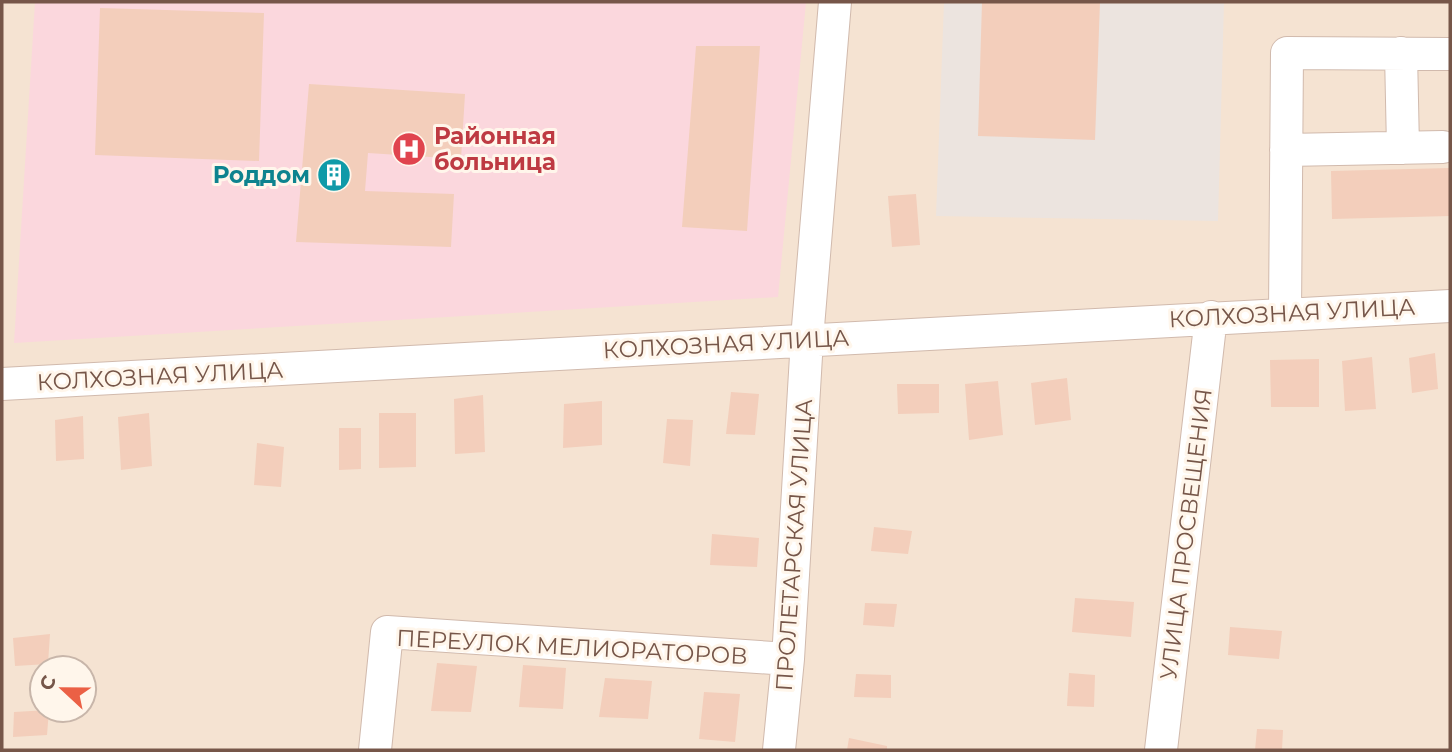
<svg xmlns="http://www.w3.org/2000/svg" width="1452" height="752" viewBox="0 0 1452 752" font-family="Montserrat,sans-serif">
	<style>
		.residential { fill: #f5e3d2; fill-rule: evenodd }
		.industrial { fill: #ece4df }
		.medical { fill: #fbd7dd }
		.building { fill: #f3cebb }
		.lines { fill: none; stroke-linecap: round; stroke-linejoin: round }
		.minor-casing { stroke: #d1baad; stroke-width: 34 }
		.minor { stroke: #fff; stroke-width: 32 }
		.labels { text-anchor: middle; stroke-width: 6; stroke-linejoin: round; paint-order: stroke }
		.health-label { font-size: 23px; font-weight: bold; fill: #be3a42; stroke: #fff6eb; text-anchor: start }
		.culture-label { font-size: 23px; font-weight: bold; fill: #0d838f; stroke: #fff6eb; text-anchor: end }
		.street-label { font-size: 23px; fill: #765649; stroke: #fff6eb }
	</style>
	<rect width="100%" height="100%" fill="#fdf2e4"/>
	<path class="residential" d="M2 2H1450V750H2ZM42 668H84V710H42Z"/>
	<path class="industrial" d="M944 2H1224L1218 221 936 216Z"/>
	<path class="medical" d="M35 2H806L778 297 14 343Z"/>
	<path class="building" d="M982 2H1100L1095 140 978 136Z
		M100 8 264 13 259 161 95 155Z
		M696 46H760L747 231 682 227Z
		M309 84 465 94 461 159 368 153 365 191 454 194 451 247 296 242Z
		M1450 168V216L1332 219 1331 171Z
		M916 194 920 245 892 247 888 196Z
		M1435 353 1438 389 1412 393 1409 358Z
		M1372 357 1376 409 1345 411 1342 361Z
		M1319 359V407H1271L1270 360Z
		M1067 378 1071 420 1035 425 1031 383Z
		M998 381 1003 435 969 440 965 384Z
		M897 384H939V413L898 414Z
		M731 392 759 394 755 435 726 434Z
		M483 395 485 452 455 454 454 399Z
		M602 401V445L563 448 564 404Z
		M149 413 152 466 121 470 118 417Z
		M379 413H416V467L379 468Z
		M83 416 84 459 56 461 55 420Z
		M667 419 693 420 690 466 663 463Z
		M339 428H361V469L339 470Z
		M257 443 284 447 281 487 254 485Z
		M874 527 912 531 908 554 871 551Z
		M712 534 759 538 757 567 710 565Z
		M1075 598 1134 602 1131 637 1072 632Z
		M865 603 897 604 894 627 863 625Z
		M1230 627 1282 631 1279 659 1228 655Z
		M50 634 48 664 15 666 13 638Z
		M437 663 477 666 471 712 431 711Z
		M523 665 566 668 563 709 519 707Z
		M1069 673 1095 675 1094 707 1067 706Z
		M856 674 891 675V698L854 697Z
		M605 678 652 681 648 719 599 717Z
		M704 692 740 694 735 742 699 739Z
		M49 710 47 735 13 737 14 712Z
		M1257 729 1283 730 1282 750H1255Z
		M849 738 887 746V750H847Z"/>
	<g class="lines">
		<g class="minor-casing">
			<path id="minor" d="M1401 53 1403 148
				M1286 150 1443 147
				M1285 314 1287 53 1450 54
				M2 384 1450 306
				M375 750 387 632 788 659
				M779 750 788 659 807 339 835 2
				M1161 750 1211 317"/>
		</g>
		<use href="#minor" class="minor"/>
	</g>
	<defs>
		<g id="hospital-disc" transform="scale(1.75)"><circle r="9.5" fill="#e0444e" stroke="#fff6eb"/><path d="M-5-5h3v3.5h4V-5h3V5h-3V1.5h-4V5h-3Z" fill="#fff"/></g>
		<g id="building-disc" transform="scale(1.75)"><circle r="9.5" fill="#0f9aa8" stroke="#fff6eb"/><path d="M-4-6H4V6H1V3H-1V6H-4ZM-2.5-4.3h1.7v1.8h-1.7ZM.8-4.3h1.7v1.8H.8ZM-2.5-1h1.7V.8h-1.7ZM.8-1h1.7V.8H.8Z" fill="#fff"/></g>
	</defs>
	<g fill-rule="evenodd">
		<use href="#hospital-disc" x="409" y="149"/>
		<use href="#building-disc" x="334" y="175"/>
	</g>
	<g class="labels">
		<g class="health-label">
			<text x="434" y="144">Районная<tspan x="434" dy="26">больница</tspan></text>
		</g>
		<g class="culture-label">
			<text x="310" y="183">Роддом</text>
		</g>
		<g class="street-label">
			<text transform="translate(1292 313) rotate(-3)" y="8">КОЛХОЗНАЯ УЛИЦА</text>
			<text transform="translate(726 344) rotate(-3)" y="8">КОЛХОЗНАЯ УЛИЦА</text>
			<text transform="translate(160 376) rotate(-3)" y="8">КОЛХОЗНАЯ УЛИЦА</text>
			<text transform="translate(1186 534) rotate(-83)" y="8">УЛИЦА ПРОСВЕЩЕНИЯ</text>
			<text transform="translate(794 545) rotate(-86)" y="8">ПРОЛЕТАРСКАЯ УЛИЦА</text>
			<text transform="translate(572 647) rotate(3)" y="8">ПЕРЕУЛОК МЕЛИОРАТОРОВ</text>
		</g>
	</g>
	<rect width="1452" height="752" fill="none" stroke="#765649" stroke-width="7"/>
	<g transform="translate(63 689) rotate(292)"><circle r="33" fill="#fff6eb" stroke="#c8b6aa" stroke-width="2"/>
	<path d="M0-5L12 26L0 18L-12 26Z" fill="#eb6045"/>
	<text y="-10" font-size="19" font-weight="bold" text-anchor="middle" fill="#765649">С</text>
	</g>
</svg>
